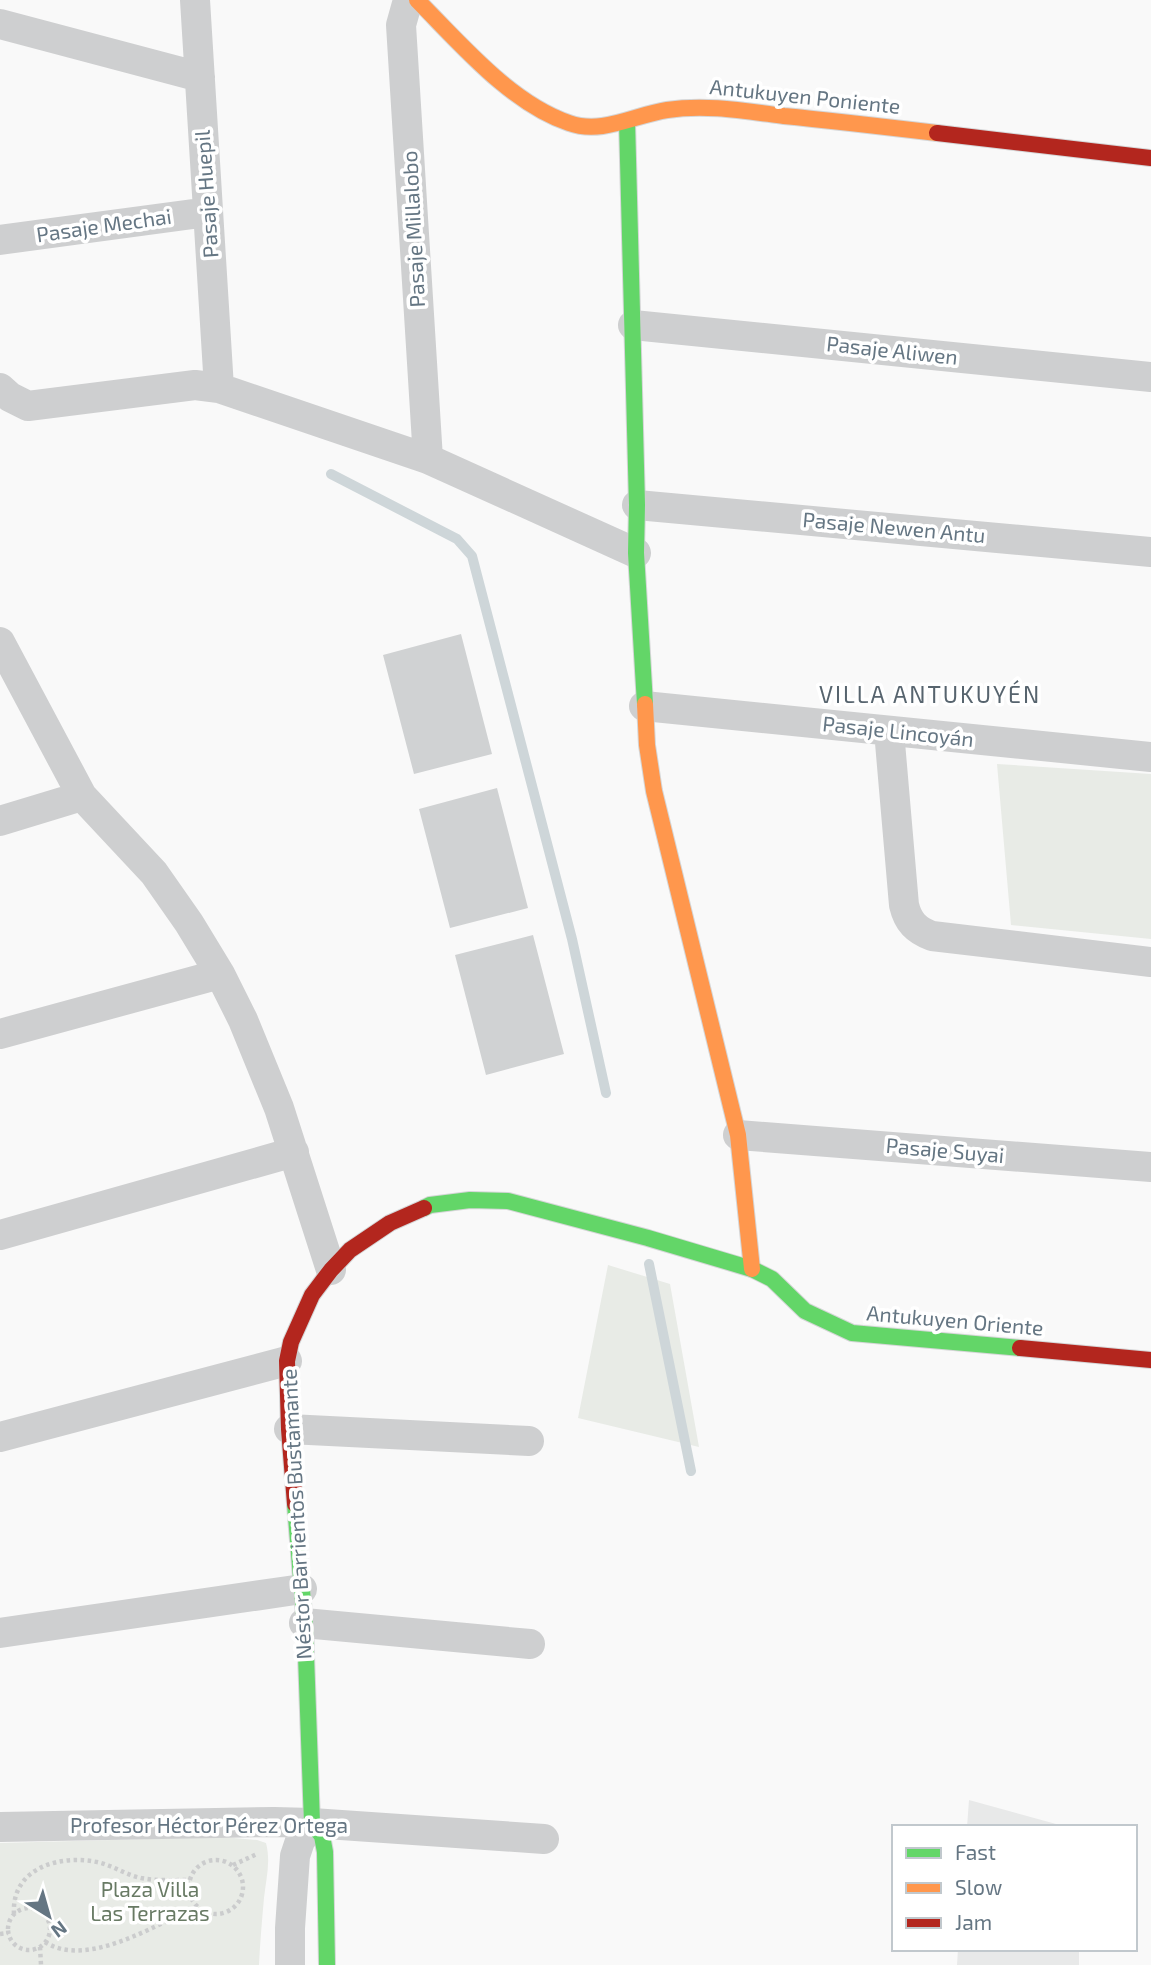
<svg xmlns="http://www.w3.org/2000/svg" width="1151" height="1965" viewBox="0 0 1151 1965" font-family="'Exo 2',sans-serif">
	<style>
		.built { fill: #e8e9e9 }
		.green { fill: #e8ebe6 }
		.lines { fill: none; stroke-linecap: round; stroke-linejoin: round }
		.stream { stroke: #ced6d9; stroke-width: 10 }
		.building { fill: #d0d2d3 }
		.fast-casing { stroke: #d5d6d7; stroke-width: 18 }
		.slow-casing { stroke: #d5d6d7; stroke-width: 18 }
		.jam-casing { stroke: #d5d6d7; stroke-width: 18 }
		.path { stroke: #cbcccd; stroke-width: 4.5; stroke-dasharray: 3.5 3.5; stroke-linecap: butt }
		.street { stroke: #cecfd0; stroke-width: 30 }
		.fast { stroke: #63d668; stroke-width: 16 }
		.slow { stroke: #ff974d; stroke-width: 16 }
		.jam { stroke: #b3261e; stroke-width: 16 }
		.labels { text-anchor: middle; stroke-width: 7; stroke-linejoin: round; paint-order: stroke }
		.street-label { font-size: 21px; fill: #657683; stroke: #fff }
		.park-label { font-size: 21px; fill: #687a64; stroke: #fff }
		.neighbourhood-label { font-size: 23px; letter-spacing: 2px; fill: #57646e; stroke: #fff }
	</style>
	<rect width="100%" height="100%" fill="#f9f9f9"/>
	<path class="built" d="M969 1800 1067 1827H967Z
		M958 1949H1079V1965H957Z"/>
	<path class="green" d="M997 764 1151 774V939L1011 925Z
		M608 1265 670 1284 699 1447 578 1418Z
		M223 1837 257 1840 266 1843C271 1862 266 1879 264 1898 262 1920 260 1943 259 1965H0V1843Z"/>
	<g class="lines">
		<path class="stream" d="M331 474 457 539 472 556 572 939 606 1093
			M649 1264 691 1471"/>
	</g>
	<path class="building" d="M461 634 492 754 414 774 383 655Z
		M497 788 528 908 450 928 419 809Z
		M533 935 564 1054 486 1075 455 955Z"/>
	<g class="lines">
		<g class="fast-casing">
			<path id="fast" d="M627 121 637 505 636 553 645 704
				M424 1208 430 1205 470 1200 508 1201 648 1238 752 1269 772 1279 805 1311 852 1333 1020 1348
				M295 1504 305 1627 312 1823 322 1836 325 1852 327 1965"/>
		</g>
		<g class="slow-casing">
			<path id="slow" d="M417 0C460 43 510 103 569 123 602 135 634 115 667 110 706 104 745 111 784 116 835 121 886 127 937 133
				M645 704 647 745 654 791 738 1135 752 1269"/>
		</g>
		<g class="jam-casing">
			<path id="jam" d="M937 133 1151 158
				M1020 1348 1151 1360
				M295 1504 289 1429 287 1361 291 1342 312 1295 331 1270 350 1250 390 1223 424 1208"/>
		</g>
		<path class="path" d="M189 1887a27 27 0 1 1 54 0a27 27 0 1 1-54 0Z
			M233 1865 257 1854
			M8 1929a21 21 0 1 1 42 0a21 21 0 1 1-42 0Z
			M14 1914C11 1867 62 1853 101 1863 115 1867 127 1875 141 1878 157 1881 174 1880 190 1880
			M0 1934 8 1933
			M45 1942C80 1965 136 1936 173 1918 183 1914 195 1913 205 1911
			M40 1947 41 1965"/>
		<path class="street" d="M195 0 219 388
			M408 0 401 25 428 459
			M0 24 200 77
			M0 240 208 212
			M633 325 1151 377
			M0 388 10 397 28 406 195 385 219 388 428 459 636 553
			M637 505 1151 552
			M0 642 82 796 154 873 189 923 220 974 243 1020 279 1108 331 1270
			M644 706 1151 757
			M889 731 904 905C908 922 916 930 932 936L1151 962
			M0 821 82 796
			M0 1034 220 974
			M738 1135 1151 1167
			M0 1235 294 1152
			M289 1429 529 1441
			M0 1437 287 1361
			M304 1623 530 1644
			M0 1633 302 1589
			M0 1827 274 1822 312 1823 544 1839
			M290 1965V1928L295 1856 300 1841 312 1823"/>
		<use href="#fast" class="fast"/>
		<use href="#slow" class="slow"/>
		<use href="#jam" class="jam"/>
	</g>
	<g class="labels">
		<g class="street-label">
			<text transform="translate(805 97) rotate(6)" y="7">Antukuyen Poniente</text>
			<text transform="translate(207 194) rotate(-94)" y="7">Pasaje Huepil</text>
			<text transform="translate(104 226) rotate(-8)" y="7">Pasaje Mechai</text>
			<text transform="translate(414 229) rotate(-93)" y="7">Pasaje Millalobo</text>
			<text transform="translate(892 351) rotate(6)" y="7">Pasaje Aliwen</text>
			<text transform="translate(894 528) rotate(5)" y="7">Pasaje Newen Antu</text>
			<text transform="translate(898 732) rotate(6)" y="7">Pasaje Lincoyán</text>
			<text transform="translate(945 1151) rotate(5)" y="7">Pasaje Suyai</text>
			<text transform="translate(955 1321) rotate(5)" y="7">Antukuyen Oriente</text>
			<text transform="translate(297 1514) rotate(-93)" y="7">Néstor Barrientos Bustamante</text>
			<text x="209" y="1833">Profesor Héctor Pérez Ortega</text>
		</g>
		<g class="park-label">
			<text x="150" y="1897">Plaza Villa<tspan x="150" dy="24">Las Terrazas</tspan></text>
		</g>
		<g class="neighbourhood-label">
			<text x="930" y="703">VILLA ANTUKUYÉN</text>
		</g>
	</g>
	<rect x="892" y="1825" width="245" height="126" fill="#ffffff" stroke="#c1c8cd" stroke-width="2"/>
	<rect x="906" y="1848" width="35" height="10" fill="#63d668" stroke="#c1c8cd" stroke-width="2"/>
	<text x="955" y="1860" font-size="21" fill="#657683">Fast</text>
	<rect x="906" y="1883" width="35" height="10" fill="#ff974d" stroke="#c1c8cd" stroke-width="2"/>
	<text x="955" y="1895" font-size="21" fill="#657683">Slow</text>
	<rect x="906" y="1918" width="35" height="10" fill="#b3261e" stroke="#c1c8cd" stroke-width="2"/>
	<text x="955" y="1930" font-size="21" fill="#657683">Jam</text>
	<g transform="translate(49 1916) rotate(143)" stroke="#ffffff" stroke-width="5" paint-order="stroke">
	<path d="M0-5L12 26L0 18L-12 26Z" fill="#657683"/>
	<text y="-10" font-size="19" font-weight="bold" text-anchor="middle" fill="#657683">N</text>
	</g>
</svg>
